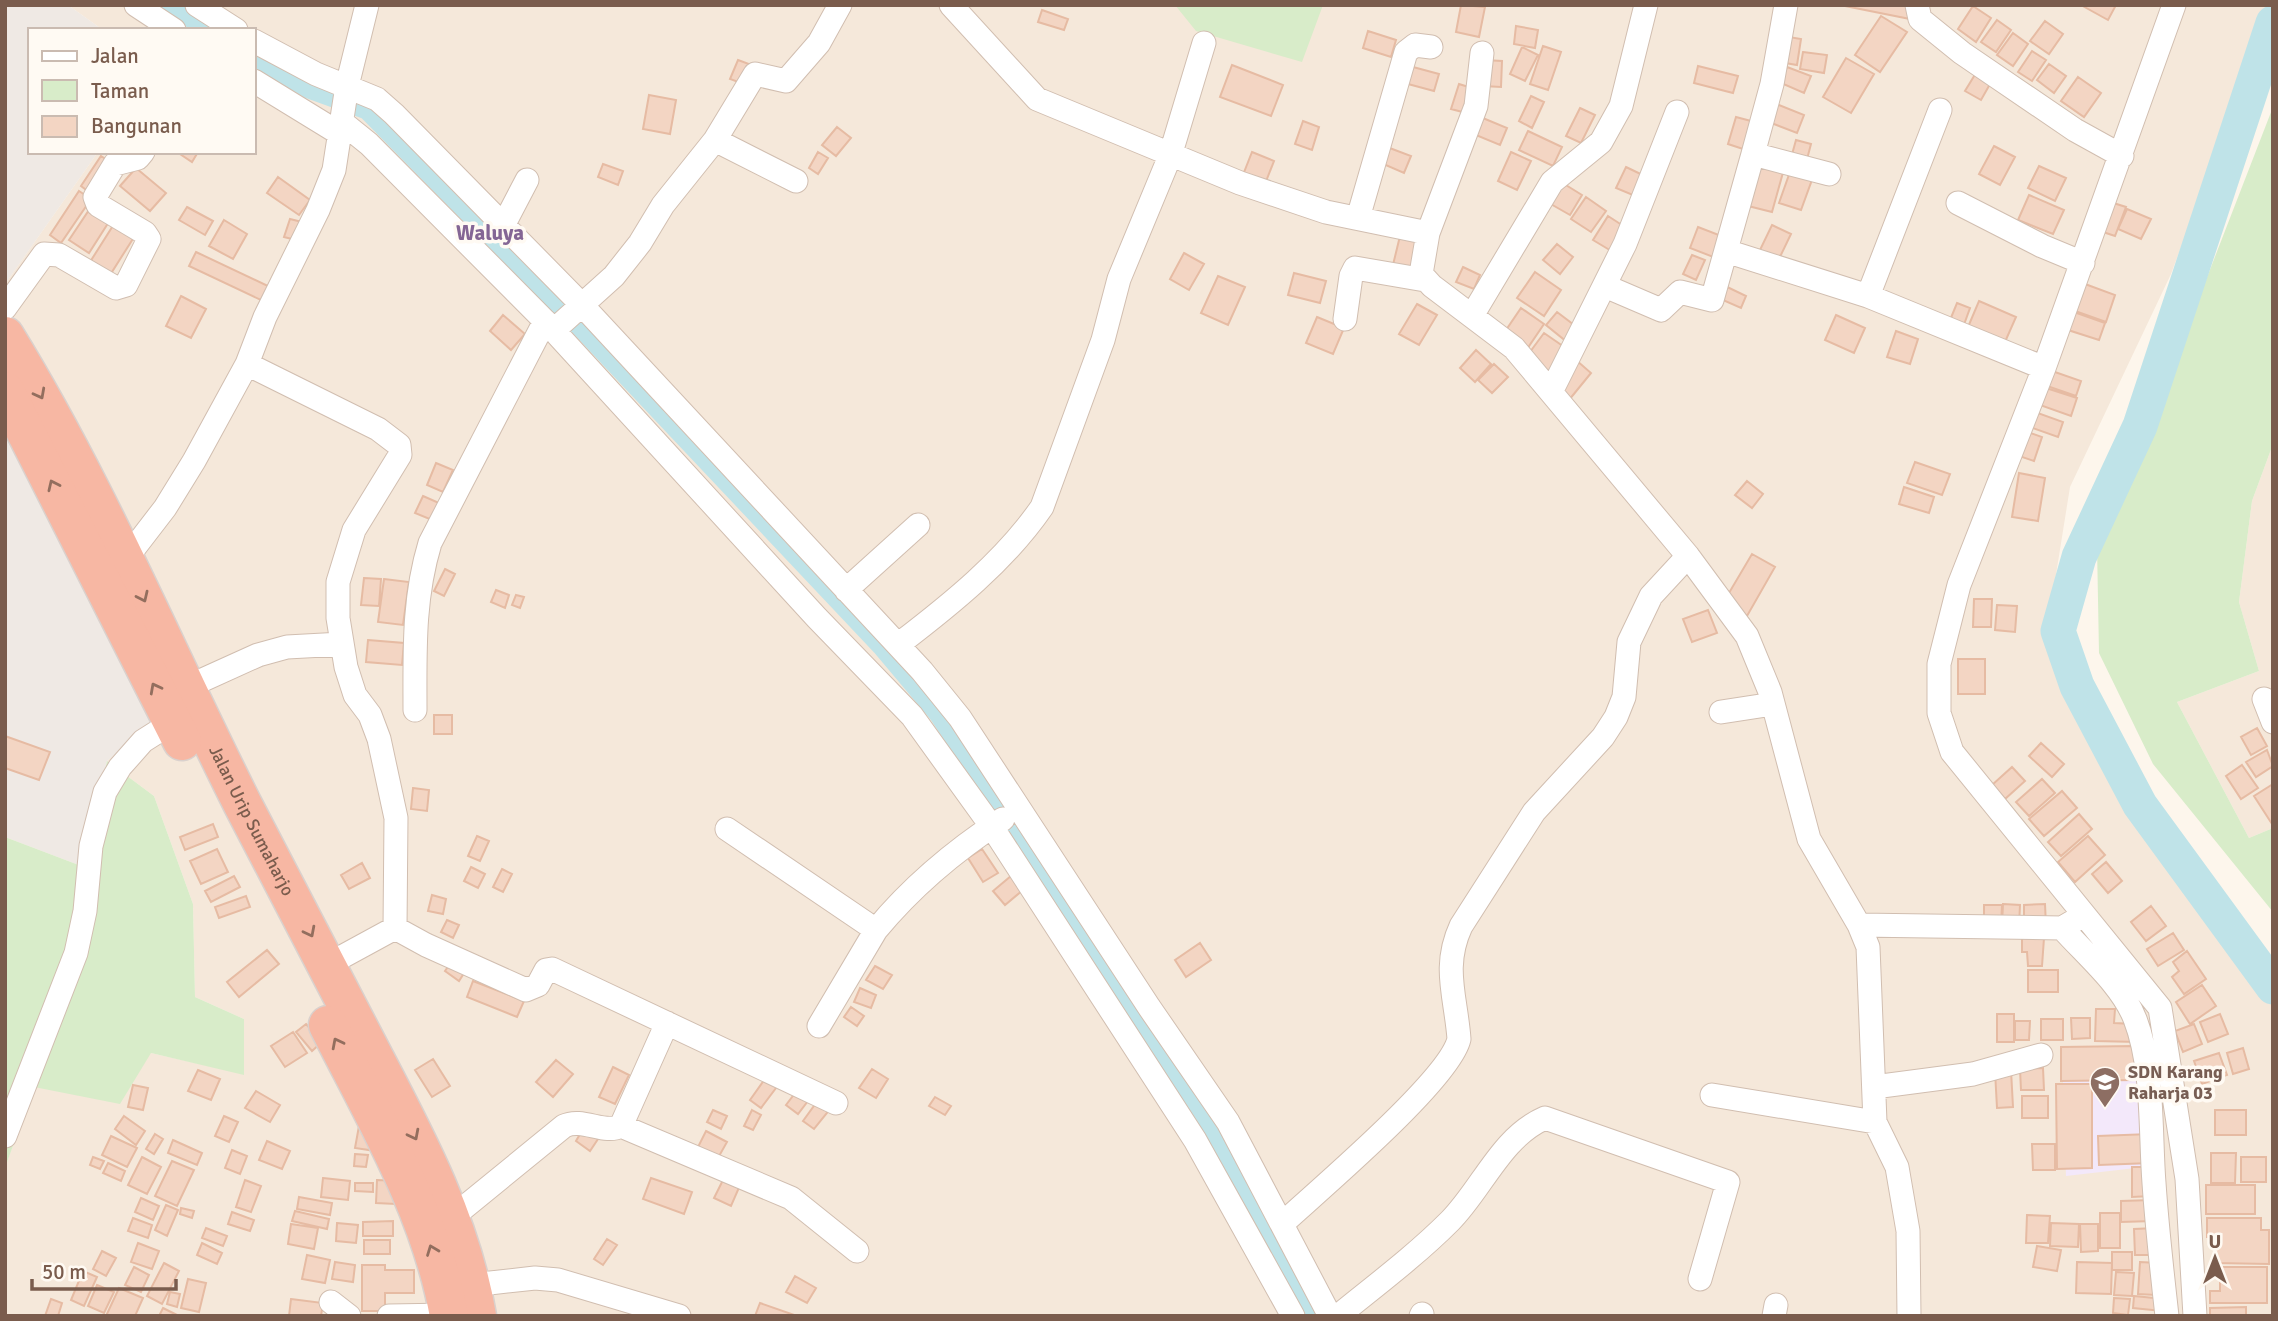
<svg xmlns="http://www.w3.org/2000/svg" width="2278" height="1321" viewBox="0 0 2278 1321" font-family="Signika,sans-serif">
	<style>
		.residential { fill: #f5e8da }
		.industrial { fill: #efe9e4 }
		.education { fill: #f3e8fa }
		.green { fill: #d8ecc9 }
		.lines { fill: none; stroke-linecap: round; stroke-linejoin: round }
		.canal { stroke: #bfe3e8; stroke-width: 19 }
		.river { stroke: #bfe3e8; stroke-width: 35 }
		.building { fill: #f3d5c3; stroke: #e6bba3; stroke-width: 2 }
		.street-casing { stroke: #d1beb0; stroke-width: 25 }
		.highway-casing { stroke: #dad1cd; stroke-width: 41 }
		.street { stroke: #fff; stroke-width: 23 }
		.highway { stroke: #f7b7a3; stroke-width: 38 }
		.oneway { stroke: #936e5e }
		.labels { text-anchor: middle; stroke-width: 7; stroke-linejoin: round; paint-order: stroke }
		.street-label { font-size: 18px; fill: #7a5c4d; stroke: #fffaf3 }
		.education-label { font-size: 18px; font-weight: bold; fill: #785e54; stroke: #fffaf3; text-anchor: start }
		.quarter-label { font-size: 21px; font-weight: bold; fill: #846695; stroke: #fffaf3 }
	</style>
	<rect width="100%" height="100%" fill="#fdf6ec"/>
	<path class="residential" d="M68 5H2271L2171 274 2070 487 2050 612 2077 705 2130 798 2254 943 2273 999V1316H5V1168L33 1087 151 1053 244 1074V1019L195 997 193 904 154 796 107 761 168 710 5 395V284L98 152H254V30H103Z
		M2273 444V828L2249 838 2177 702 2259 671 2239 602 2252 501Z"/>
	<path class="industrial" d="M5 5H68L103 30H30V152H98L5 284Z
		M5 395 168 710 107 761 84 867 5 837Z"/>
	<path class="education" d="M2139 1050 2153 1166 2066 1176 2062 1053Z"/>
	<path class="green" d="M1175 5H1323L1302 62 1196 31Z
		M2273 107V444L2252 501 2239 602 2259 671 2177 702 2249 838 2273 828V912L2153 764 2099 653 2097 546 2199 298Z
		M107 761 154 796 193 904 195 997 244 1019V1075L151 1053 120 1104 34 1087 5 1168V837L84 867Z"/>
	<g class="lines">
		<path class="canal" d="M170 5 209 30
			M254 57 309 89 367 110 583 330 881 646 939 715 1221 1143 1311 1316"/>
		<path class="river" d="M2273 23 2140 426 2079 557 2058 631 2077 686 2140 805 2273 987"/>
	</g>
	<path class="building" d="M1461 5 1485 7 1479 37 1456 32Z
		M1840 5H1912L1910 19Z
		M2081 5H2116L2108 20Z
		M1973 6 1991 18 1976 42 1958 29Z
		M1042 10 1068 19 1064 30 1038 22Z
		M1881 16 1907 32 1880 72 1855 55Z
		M1997 20 2011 30 1996 52 1981 42Z
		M2045 21 2063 34 2049 54 2030 41Z
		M1516 26 1538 30 1535 48 1514 44Z
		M1368 31 1396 40 1391 57 1363 48Z
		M2013 33 2028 44 2013 66 1997 55Z
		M1783 36 1801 39 1797 65 1779 62Z
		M1543 46 1561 52 1548 90 1530 84Z
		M1522 47 1538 55 1525 81 1510 74Z
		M2032 51 2046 60 2032 81 2018 72Z
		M1803 52 1827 55 1824 73 1800 69Z
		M1846 58 1874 74 1851 113 1823 97Z
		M738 60 749 64 741 83 730 79Z
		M1484 60 1502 61 1501 87 1483 86Z
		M2049 64 2066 76 2054 93 2037 80Z
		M1232 65 1283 85 1271 116 1220 97Z
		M1698 66 1738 76 1733 93 1694 83Z
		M1413 67 1439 74 1434 91 1408 84Z
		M1787 67 1811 76 1804 93 1781 83Z
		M1979 68 1994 77 1981 100 1965 91Z
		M2078 77 2101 93 2084 117 2061 101Z
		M1459 84 1478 90 1470 114 1451 109Z
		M649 95 676 100 670 134 643 129Z
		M1531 96 1544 102 1532 128 1519 121Z
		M1774 103 1804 115 1797 133 1766 121Z
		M1580 108 1595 115 1581 143 1566 136Z
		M1478 116 1507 128 1500 145 1471 133Z
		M1736 117 1751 121 1743 149 1728 144Z
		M1303 121 1319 127 1312 150 1295 144Z
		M837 127 851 138 836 156 822 145Z
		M1528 131 1562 147 1553 166 1519 150Z
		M1796 140 1811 144 1806 163 1791 158Z
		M1994 146 2015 157 2000 185 1979 174Z
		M1387 147 1411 156 1404 173 1381 163Z
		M177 152H198L192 162Z
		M818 152 828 158 818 174 809 168Z
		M1252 152 1274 161 1263 189 1241 180Z
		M1511 152 1531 161 1517 190 1498 181Z
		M101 156 113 164 93 195 81 186Z
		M1760 163 1784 169 1772 212 1748 206Z
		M603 164 623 171 618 185 598 177Z
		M2039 166 2066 178 2055 201 2028 188Z
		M1626 167 1649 178 1640 198 1616 188Z
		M136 168 166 193 150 211 120 186Z
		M1791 169 1813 177 1801 210 1779 203Z
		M278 177 310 200 299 215 267 193Z
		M1561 182 1582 195 1570 215 1549 203Z
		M79 191 91 199 61 243 50 235Z
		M2029 195 2064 210 2053 234 2018 220Z
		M1586 197 1606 211 1591 232 1571 219Z
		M2107 201 2126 207 2115 236 2097 230Z
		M93 204 112 217 89 253 69 240Z
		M187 207 213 221 205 235 179 220Z
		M2127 209 2151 219 2141 239 2118 229Z
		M1608 216 1628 229 1613 252 1593 240Z
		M290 219 302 222 296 240 284 237Z
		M224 220 247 234 233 259 209 246Z
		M116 221 136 234 110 275 90 262Z
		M1772 225 1791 234 1778 261 1759 252Z
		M1698 227 1724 237 1716 258 1690 248Z
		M1400 236 1420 241 1411 274 1392 269Z
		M1557 244 1573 257 1560 274 1543 260Z
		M196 252 270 287 263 301 189 266Z
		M1184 253 1204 264 1189 290 1170 279Z
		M1692 255 1705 260 1696 280 1683 274Z
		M1463 267 1480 275 1474 289 1456 282Z
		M1535 272 1561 290 1544 316 1517 298Z
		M1294 273 1326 281 1320 303 1288 295Z
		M1218 276 1245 287 1228 325 1201 313Z
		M1721 284 1746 296 1741 308 1716 297Z
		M2085 284 2115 295 2106 322 2075 311Z
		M181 296 206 309 191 338 166 326Z
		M1979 301 2016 317 2005 342 1968 327Z
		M1957 303 1970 308 1962 330 1948 325Z
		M1417 304 1437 315 1419 345 1399 334Z
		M1521 308 1544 324 1527 349 1504 333Z
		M1557 312 1578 328 1567 342 1546 325Z
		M2074 312 2105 323 2099 340 2068 330Z
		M503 315 525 334 511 350 490 331Z
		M1836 315 1865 328 1854 353 1825 340Z
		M1317 317 1344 328 1333 354 1306 343Z
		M1896 331 1918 339 1910 364 1887 357Z
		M1544 333 1570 351 1553 374 1527 356Z
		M1476 350 1491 364 1475 382 1460 368Z
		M1576 360 1591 373 1569 400 1554 388Z
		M1494 364 1508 377 1492 393 1478 380Z
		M2052 371 2081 381 2076 396 2047 386Z
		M2043 387 2077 398 2071 416 2037 404Z
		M2032 411 2063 422 2058 437 2027 426Z
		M2022 430 2042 437 2034 461 2013 454Z
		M1915 462 1950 474 1942 495 1907 483Z
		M436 463 453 470 443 492 427 485Z
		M2019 473 2045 478 2038 521 2012 517Z
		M1747 481 1763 494 1752 508 1735 495Z
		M1904 487 1934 497 1929 513 1899 504Z
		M423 496 439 503 432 520 415 513Z
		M1752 554 1775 567 1747 616 1723 603Z
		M445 569 455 574 444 596 434 591Z
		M364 578 381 579 379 606 361 605Z
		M384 579 409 582 403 625 378 622Z
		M496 590 509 595 505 608 491 602Z
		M516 595 524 597 520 608 512 605Z
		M1974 599H1992L1991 627H1973Z
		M1997 605 2017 606 2015 632 1995 630Z
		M1708 610 1717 633 1692 642 1683 619Z
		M368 640 404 643 402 665 366 662Z
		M1958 659H1985V694H1958Z
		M434 715H452V734H434Z
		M2257 728 2267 746 2251 755 2241 737Z
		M5 736 50 752 39 780 5 768Z
		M2041 743 2064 764 2052 777 2029 756Z
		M2267 750 2273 766 2256 777 2246 762Z
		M2242 765 2258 788 2241 799 2226 776Z
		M2012 767 2025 781 2005 799 1992 785Z
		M2042 779 2055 793 2029 816 2016 802Z
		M2273 784V823L2272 824 2254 796Z
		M413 788 429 790 427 811 411 809Z
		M2062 791 2077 808 2044 836 2029 819Z
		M2079 814 2092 829 2061 856 2048 842Z
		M213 824 218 837 185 850 180 837Z
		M477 836 489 841 480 861 468 856Z
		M2088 836 2105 855 2075 882 2058 862Z
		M217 849 228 872 201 884 190 861Z
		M982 849 998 873 983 882 968 858Z
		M2106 862 2122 881 2108 893 2092 874Z
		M362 863 370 878 349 889 341 875Z
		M471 867 485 874 478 888 464 881Z
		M502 869 512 874 503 892 493 887Z
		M234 876 240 887 211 902 205 891Z
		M1011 876 1023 890 1005 905 993 891Z
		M432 895 446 899 443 914 428 911Z
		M246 896 250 907 219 918 215 907Z
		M2003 904 2020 905 2019 926 2002 925Z
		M2045 904 2046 926 2024 927V905Z
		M1984 905H2002L2001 926 1984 925Z
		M2151 906 2166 926 2146 941 2131 922Z
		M447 920 459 925 453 938 441 932Z
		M2173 933 2184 950 2158 966 2147 949Z
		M2022 938H2044L2042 966H2028L2027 952H2022Z
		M1200 943 1211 960 1186 977 1175 960Z
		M267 950 279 964 239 997 227 982Z
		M2187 951 2206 979 2184 994 2172 977 2179 971 2173 962Z
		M452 961 466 970 459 981 445 971Z
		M875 966 892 975 883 989 866 980Z
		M2028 970H2058V992H2028Z
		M473 981 524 1001 517 1017 467 997Z
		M2202 985 2216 1006 2190 1024 2176 1002Z
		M860 988 876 995 871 1008 854 1002Z
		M851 1007 864 1016 857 1026 844 1017Z
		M2096 1009H2115L2114 1023 2135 1024 2138 1042 2095 1041Z
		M1997 1014H2014V1042H1997Z
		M2220 1014 2228 1034 2208 1042 2200 1022Z
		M2071 1018H2090V1038L2072 1039Z
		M2041 1019H2063V1040H2041Z
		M2015 1021H2030L2029 1040H2015Z
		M306 1024 322 1042 312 1051 296 1032Z
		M2194 1024 2202 1044 2183 1052 2175 1031Z
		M293 1032 307 1053 285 1067 271 1046Z
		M2134 1046 2135 1080 2061 1081V1047Z
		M2243 1048 2249 1069 2233 1074 2227 1053Z
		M2219 1053 2227 1075 2202 1084 2194 1061Z
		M433 1059 450 1086 432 1097 415 1070Z
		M556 1060 573 1074 553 1097 536 1082Z
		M613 1067 629 1075 615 1104 599 1097Z
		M2043 1068 2044 1090H2021L2020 1069Z
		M872 1069 888 1079 876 1098 859 1088Z
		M198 1070 220 1079 211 1100 188 1091Z
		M2011 1070 2013 1107 1997 1108 1995 1071Z
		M767 1076 779 1084 761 1108 750 1100Z
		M2056 1084H2092V1168L2057 1169Z
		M133 1085 148 1088 143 1110 128 1107Z
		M799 1088 811 1097 798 1114 786 1105Z
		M256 1091 280 1105 270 1122 245 1108Z
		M2022 1096H2048V1118H2022Z
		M935 1097 951 1106 945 1115 929 1106Z
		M819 1099 831 1108 814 1129 803 1121Z
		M713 1110 727 1116 721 1129 707 1122Z
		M752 1110 761 1115 753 1130 744 1126Z
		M2215 1110H2246V1135H2215Z
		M124 1116 145 1131 136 1145 115 1129Z
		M224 1116 238 1122 229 1142 215 1136Z
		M359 1126 372 1128 369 1150 355 1148Z
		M583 1129 598 1139 590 1151 576 1141Z
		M706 1131 727 1142 718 1158 698 1147Z
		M155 1134 163 1139 154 1154 146 1149Z
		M2150 1134 2151 1163 2099 1165 2098 1136Z
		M111 1136 137 1148 127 1167 102 1155Z
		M173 1140 202 1153 197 1165 168 1153Z
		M267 1141 290 1151 282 1169 259 1160Z
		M2032 1144H2055V1170H2033Z
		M232 1150 247 1156 240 1174 225 1168Z
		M2211 1153H2236L2235 1183H2211Z
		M355 1154 368 1155 366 1167 354 1166Z
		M93 1157 104 1161 100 1169 90 1165Z
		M142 1157 161 1167 147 1194 128 1185Z
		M2241 1157H2266V1182H2241Z
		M172 1161 194 1170 177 1206 155 1196Z
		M108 1163 125 1171 121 1181 103 1173Z
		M2132 1167H2151V1196L2132 1197Z
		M725 1176 741 1183 731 1206 714 1198Z
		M323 1178 350 1181 348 1200 321 1197Z
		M651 1178 692 1192 684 1214 643 1199Z
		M245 1180 261 1186 251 1212 236 1207Z
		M377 1180 397 1181 396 1204 376 1203Z
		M355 1183H373V1192L355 1191Z
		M2206 1185H2255V1214H2206Z
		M299 1197 332 1203 330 1215 297 1209Z
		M141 1198 159 1206 153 1220 135 1212Z
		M2152 1200 2153 1221 2121 1222V1201Z
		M166 1205 178 1210 167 1236 155 1230Z
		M181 1208 194 1211 192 1218 180 1214Z
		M295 1211 329 1219 327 1229 292 1221Z
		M232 1212 254 1220 250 1231 228 1224Z
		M2100 1213H2120V1248H2100Z
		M2027 1215 2050 1216 2048 1243H2026Z
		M133 1218 152 1225 148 1238 128 1231Z
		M2207 1218H2261V1230H2269V1264L2216 1263V1237H2207Z
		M393 1221V1236H363V1222Z
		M337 1223 358 1225 356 1243 336 1241Z
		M2051 1223 2079 1224 2078 1247 2050 1246Z
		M291 1224 318 1228 314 1249 288 1244Z
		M2080 1224H2098V1251L2081 1252Z
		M206 1228 227 1236 223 1246 202 1238Z
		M2156 1228 2157 1255H2135L2134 1229Z
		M607 1239 617 1245 603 1265 594 1259Z
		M364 1240H390V1254H364Z
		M138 1243 159 1251 152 1269 131 1262Z
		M202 1243 222 1253 217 1264 197 1255Z
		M2037 1246 2061 1250 2057 1271 2033 1267Z
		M102 1251 116 1258 106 1276 93 1269Z
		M2112 1252H2132V1270H2112Z
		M307 1255 330 1260 325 1283 302 1279Z
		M335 1262 355 1265 353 1282 332 1279Z
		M2077 1262 2112 1263 2111 1294 2076 1293Z
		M2140 1262 2158 1263 2156 1295 2138 1294Z
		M164 1263 179 1271 162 1304 147 1296Z
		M362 1265H385V1270H414V1293H385V1311H362Z
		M134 1267 149 1275 141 1292 125 1285Z
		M2220 1267H2267V1303H2210V1291H2220Z
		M83 1271 97 1277 84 1306 71 1300Z
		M2116 1272 2134 1273 2132 1296 2114 1295Z
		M795 1276 816 1288 807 1303 786 1292Z
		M188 1279 206 1283 199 1312 181 1308Z
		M97 1285 114 1292 104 1313 88 1306Z
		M119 1288 143 1298 135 1316H106Z
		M170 1292 180 1294 177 1307 167 1304Z
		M2134 1296 2164 1299 2162 1311 2133 1308Z
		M2114 1298 2130 1299 2128 1315 2113 1313Z
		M51 1299 62 1303 58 1316H45Z
		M291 1299 323 1303 321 1316H289Z
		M760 1303 797 1316H755Z
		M2246 1307V1316H2210V1308Z
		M163 1308 179 1316H159Z"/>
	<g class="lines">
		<g class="street-casing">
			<path id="street" d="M136 5 174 30
				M197 5 236 30
				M951 5 1037 99 1240 183 1326 212 1428 233
				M1917 5 1920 19 1962 53 2075 130 2122 156
				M2174 5 2044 368 1959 585 1939 664V713L1952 752 2160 1008 2187 1179 2195 1316
				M254 41 316 74 377 99 394 114 581 304 922 671 960 718 1149 1007 1228 1122 1330 1316
				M1482 53 1476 106 1428 233 1421 274 1432 286 1514 348 1688 556 1747 636 1770 692 1809 839 1859 925 1868 947 1875 1122 1897 1167 1908 1231 1909 1316
				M254 81 342 135
				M343 123 369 144 545 321 817 618 912 716 992 827 1195 1140 1293 1316
				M715 140 755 74 786 81 819 43 840 5
				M1753 154 1772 84 1786 5
				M1958 203 2042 246 2083 263
				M1358 218 1406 52 1415 45 1431 47
				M504 224 527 180
				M1726 251 1868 296 2044 368
				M1605 286 1661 310 1680 292 1712 300 1753 154 1829 174
				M1868 296 1940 110
				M5 308 44 254 59 255 116 288 126 285 149 239 145 233 98 205 95 197 115 164 138 158 143 152
				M1473 314 1552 182 1601 142 1621 106 1646 5
				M1345 319 1351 276 1355 268 1425 280
				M553 331 614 276 640 243 663 205 715 140 796 181
				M247 364 378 429 399 445 400 455 354 530 338 582V618L346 667 355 695 370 715 379 739 396 818 395 928 426 945 526 990 538 985 546 970 552 969 836 1103
				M1551 392 1625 244 1677 112
				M125 560 165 508 194 461 247 364 265 317 318 210 334 170 347 86 367 5
				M846 590 918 525
				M899 644C950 605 1005 561 1042 507L1103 340 1119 279 1170 156 1204 43
				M185 688 258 655 287 647 342 644
				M2264 699 2273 722
				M415 710C415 652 413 599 430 543L545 321
				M1721 712 1773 704
				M727 829 876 930C913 885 954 851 1003 819
				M1859 925 2062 928 2074 921
				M2062 928C2086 955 2122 985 2135 1019 2154 1068 2150 1132 2154 1183 2157 1227 2162 1272 2167 1316
				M327 965 395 928
				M819 1026 876 930
				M1874 1087 1973 1074 2041 1055
				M1712 1095 1875 1122
				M621 1126 667 1023
				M5 1136 76 953 85 911 91 846 105 792 120 767 143 741 173 722
				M450 1219 564 1126C583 1117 604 1135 621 1126L791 1198 857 1251
				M1283 1223C1320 1189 1450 1079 1459 1039 1456 997 1442 967 1461 926L1534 812 1603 737 1616 717 1624 697 1629 642 1651 596 1688 556
				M472 1285 535 1278 558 1280 679 1316
				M331 1302 349 1316
				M389 1316 449 1315
				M1338 1316C1376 1285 1415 1256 1450 1221 1482 1189 1501 1137 1545 1118L1728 1182 1700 1279
				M1421 1316 1422 1314
				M1774 1316 1776 1305"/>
		</g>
		<g class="highway-casing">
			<g id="highway">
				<path id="s1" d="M5 336C97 485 164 648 243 805 286 889 331 973 374 1057 417 1139 462 1224 477 1316"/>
				<path d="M5 391 182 741"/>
				<path d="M328 1025C375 1118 431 1212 449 1316"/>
			</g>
		</g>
		<use href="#street" class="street"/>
		<use href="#highway" class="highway"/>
	</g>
	<defs><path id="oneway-chevron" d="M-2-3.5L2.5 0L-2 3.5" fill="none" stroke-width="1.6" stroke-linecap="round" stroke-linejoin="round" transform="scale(1.75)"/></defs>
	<g class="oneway">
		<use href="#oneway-chevron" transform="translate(40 394) rotate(62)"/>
		<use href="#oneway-chevron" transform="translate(53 485) rotate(-115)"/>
		<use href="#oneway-chevron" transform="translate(143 597) rotate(65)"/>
		<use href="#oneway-chevron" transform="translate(155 688) rotate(-118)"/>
		<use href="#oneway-chevron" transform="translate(310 932) rotate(63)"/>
		<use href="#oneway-chevron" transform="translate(337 1043) rotate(-117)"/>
		<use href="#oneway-chevron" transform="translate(414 1135) rotate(63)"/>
		<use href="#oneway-chevron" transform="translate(432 1250) rotate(-111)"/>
	</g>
	<defs>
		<g id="school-pin" transform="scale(1.575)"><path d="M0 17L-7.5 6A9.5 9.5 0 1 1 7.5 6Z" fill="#8d6e63" stroke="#fffaf3"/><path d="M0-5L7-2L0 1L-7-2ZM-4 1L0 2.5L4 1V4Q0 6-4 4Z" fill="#fff"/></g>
	</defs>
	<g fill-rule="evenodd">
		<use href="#school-pin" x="2105" y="1082"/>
	</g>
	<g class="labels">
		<g class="street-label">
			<text dy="6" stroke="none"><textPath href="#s1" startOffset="544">Jalan Urip Sumaharjo</textPath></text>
		</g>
		<g class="education-label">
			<text x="2128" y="1078">SDN Karang<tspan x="2128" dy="21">Raharja 03</tspan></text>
		</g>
		<g class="quarter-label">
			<text x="490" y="240">Waluya</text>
		</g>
	</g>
	<rect width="2278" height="1321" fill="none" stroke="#7a5c4d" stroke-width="14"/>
	<rect x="28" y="28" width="228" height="126" fill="#fffaf3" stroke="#cabbb1" stroke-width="2"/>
	<rect x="42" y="51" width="35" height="10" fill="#ffffff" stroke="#cabbb1" stroke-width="2"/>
	<text x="91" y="63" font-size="21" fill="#7a5c4d">Jalan</text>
	<rect x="42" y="80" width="35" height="21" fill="#d8ecc9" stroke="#cabbb1" stroke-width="2"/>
	<text x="91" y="98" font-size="21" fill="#7a5c4d">Taman</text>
	<rect x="42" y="116" width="35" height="21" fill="#f3d5c3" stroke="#cabbb1" stroke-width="2"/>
	<text x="91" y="133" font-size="21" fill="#7a5c4d">Bangunan</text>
	<g transform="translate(2215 1258)" stroke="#fffaf3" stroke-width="5" paint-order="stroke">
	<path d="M0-5L12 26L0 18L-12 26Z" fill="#7a5c4d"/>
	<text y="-10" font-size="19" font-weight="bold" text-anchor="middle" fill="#7a5c4d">U</text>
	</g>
	<path d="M32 1279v10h144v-10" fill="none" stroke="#7a5c4d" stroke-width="3.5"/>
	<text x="42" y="1279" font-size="21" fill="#7a5c4d" stroke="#fffaf3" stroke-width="5" paint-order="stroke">50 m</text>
</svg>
